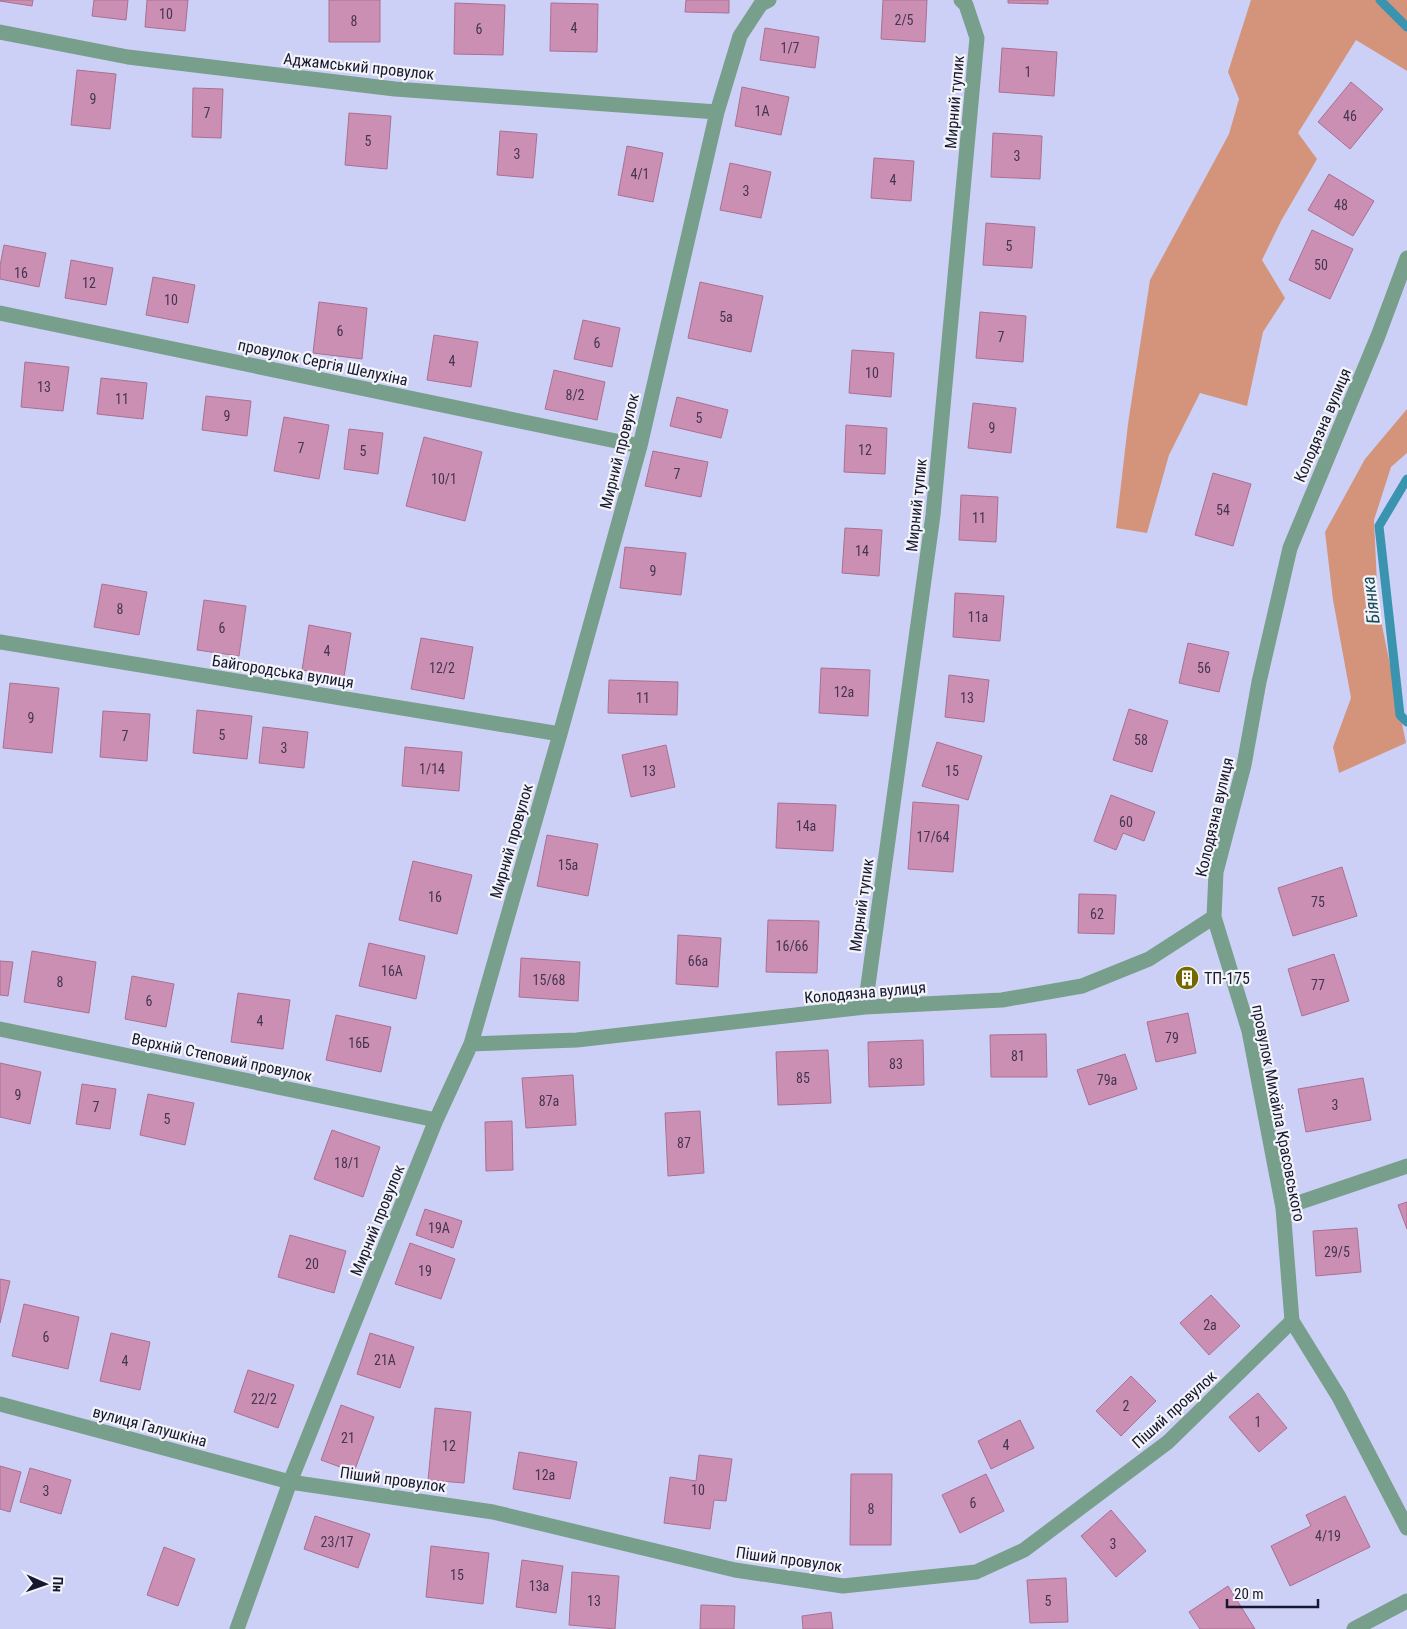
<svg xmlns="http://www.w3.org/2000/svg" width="1407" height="1629" viewBox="0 0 1407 1629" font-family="'Roboto Condensed',sans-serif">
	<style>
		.green { fill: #d3947b }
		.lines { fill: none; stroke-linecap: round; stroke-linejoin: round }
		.stream { stroke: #3a94b0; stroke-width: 9 }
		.building { fill: #cc8fb4; stroke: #aa6f93 }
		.minor { stroke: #779f8b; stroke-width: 15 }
		.labels { text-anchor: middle; stroke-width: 4.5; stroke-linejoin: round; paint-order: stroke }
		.number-label { font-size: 14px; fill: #443550 }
		.street-label { font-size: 16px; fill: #17172e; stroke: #f3f3fa }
		.poi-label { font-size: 16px; fill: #17172e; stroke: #f3f3fa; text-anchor: start }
		.water-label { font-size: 18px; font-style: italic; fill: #174a59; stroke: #f3f3fa }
	</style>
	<rect width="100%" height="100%" fill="#cdd0f6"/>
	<path class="green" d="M1251 0H1407V71L1356 40 1298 133 1317 159 1281 221 1262 260 1285 298 1263 332 1247 406 1200 393 1169 455 1147 533 1116 528 1128 424 1150 280 1229 134 1239 99 1228 72Z
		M1407 409V453L1391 467 1374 520 1378 606 1406 743 1339 773 1333 747 1351 698 1333 600 1325 532 1365 459Z"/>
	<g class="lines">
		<path class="stream" d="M1380 0 1407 27
			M1407 479 1379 526 1400 715 1407 722"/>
	</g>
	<path class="building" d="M0 0H33L32 6 0 1Z
		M94 0H128L126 20 92 16Z
		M147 0H188L185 31 145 27Z
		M329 0H380V42H329Z
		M686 0H729V13L685 12Z
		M883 0H927L925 42 881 39Z
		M1008 0H1048V4L1008 3Z
		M455 3 505 5 503 55 454 54Z
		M551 3 598 4 597 52 550 51Z
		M765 28 819 37 815 68 760 60Z
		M1002 48 1057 52 1054 96 999 92Z
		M77 70 116 74 110 129 71 125Z
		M1351 82 1383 109 1350 149 1318 122Z
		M742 87 789 97 781 135 735 126Z
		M193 88 223 89 221 138 192 137Z
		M349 113 391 116 387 169 345 165Z
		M500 131 537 134 533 178 497 175Z
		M993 133 1042 136 1040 179 991 177Z
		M627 146 663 153 653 202 618 195Z
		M874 158 914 161 911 201 871 198Z
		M730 163 771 172 761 218 720 210Z
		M1329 174 1374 201 1353 236 1308 210Z
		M986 223 1035 227 1032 268 983 265Z
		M1312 230 1353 249 1330 299 1289 280Z
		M4 245 46 253 39 287 0 279V266Z
		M71 260 113 268 106 305 65 298Z
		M153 277 195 285 188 323 146 315Z
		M700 282 763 296 751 352 688 338Z
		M319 302 367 308 362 359 313 353Z
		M980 312 1026 316 1023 362 976 358Z
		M583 320 620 328 612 367 574 359Z
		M434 335 478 342 471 387 427 380Z
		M852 350 894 353 891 397 849 393Z
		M25 362 69 367 63 411 21 407Z
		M554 370 605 382 597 420 545 409Z
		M101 378 147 383 143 419 97 414Z
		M206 396 251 401 247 436 202 430Z
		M677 397 728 410 721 438 670 426Z
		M973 403 1016 408 1011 453 968 448Z
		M284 417 329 425 319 479 274 471Z
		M846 425 887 428 885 474 844 472Z
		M349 429 383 433 378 474 344 469Z
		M424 437 482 452 465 521 406 506Z
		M653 451 708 462 701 497 645 486Z
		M1213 473 1251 484 1233 546 1195 535Z
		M961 495 998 497 996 542 959 540Z
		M845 528 882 530 879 576 842 573Z
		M625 547 686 553 681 595 620 588Z
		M102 584 147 592 139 635 94 627Z
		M955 593 1004 596 1000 641 953 637Z
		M204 600 246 606 239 656 197 650Z
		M309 625 351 633 344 677 302 670Z
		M421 638 473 647 464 699 411 689Z
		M1188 643 1229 652 1219 692 1179 683Z
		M821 668 870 670 868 716 819 713Z
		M949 675 989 680 984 722 945 717Z
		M609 680 678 682 677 715 608 713Z
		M10 683 59 688 52 753 3 748Z
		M1129 709 1168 721 1152 772 1113 760Z
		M197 710 252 716 247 759 193 753Z
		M103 711 150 714 147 761 100 757Z
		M263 727 308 732 304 768 259 763Z
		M937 742 982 756 968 800 922 786Z
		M666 745 675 787 631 797 622 755Z
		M405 747 462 752 459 791 402 786Z
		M1111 795 1155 812 1144 841 1123 833 1116 850 1094 841Z
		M913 802 959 805 953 872 908 869Z
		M778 803 836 805 833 851 776 848Z
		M547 835 598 844 588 896 537 886Z
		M413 861 472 875 457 934 399 920Z
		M1342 867 1357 916 1293 936 1278 888Z
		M1079 894 1116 895 1114 934 1078 933Z
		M768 920 819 921 817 973 766 972Z
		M678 935 721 938 718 987 676 984Z
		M369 943 425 956 416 999 359 986Z
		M32 951 96 962 89 1013 24 1002Z
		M1334 954 1349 1001 1302 1016 1288 969Z
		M521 958 580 962 578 1001 519 997Z
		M0 961 13 962 8 996 0 995Z
		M1182 972H1193V984H1182Z
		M132 976 174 984 166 1027 125 1019Z
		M238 993 290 1000 283 1049 231 1042Z
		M1188 1013 1196 1053 1156 1062 1147 1022Z
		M336 1015 391 1027 381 1072 326 1060Z
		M1046 1034 1047 1077H991L990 1035Z
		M923 1040 924 1085 869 1087 868 1042Z
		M828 1050 831 1103 778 1105 776 1052Z
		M1125 1054 1137 1089 1089 1105 1077 1070Z
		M0 1063 41 1072 30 1124 0 1117Z
		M573 1075 576 1125 526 1128 522 1078Z
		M1363 1078 1371 1120 1306 1132 1298 1089Z
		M82 1084 116 1089 110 1129 76 1124Z
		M148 1094 194 1103 185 1145 140 1135Z
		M700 1111 704 1173 668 1176 665 1113Z
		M512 1121 513 1170 486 1171 485 1122Z
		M332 1130 380 1147 363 1197 314 1179Z
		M1407 1202V1229L1398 1205Z
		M425 1209 462 1221 453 1248 416 1235Z
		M1357 1228 1361 1272 1316 1276 1313 1231Z
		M290 1235 346 1251 334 1293 278 1277Z
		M410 1243 455 1259 441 1299 395 1284Z
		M0 1279 10 1281 0 1323Z
		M1211 1295 1240 1326 1209 1355 1180 1323Z
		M24 1304 79 1317 68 1369 12 1356Z
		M111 1333 150 1342 140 1390 100 1381Z
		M370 1333 414 1347 400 1388 357 1374Z
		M248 1370 294 1385 278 1428 234 1412Z
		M1131 1376 1156 1401 1121 1436 1096 1411Z
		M1258 1393 1287 1428 1259 1452 1229 1417Z
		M341 1405 374 1417 354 1472 321 1460Z
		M435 1408 471 1412 464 1483 428 1480Z
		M1020 1420 1034 1448 991 1469 978 1441Z
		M519 1452 577 1462 570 1499 513 1489Z
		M699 1455 732 1459 726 1501 714 1500 710 1529 664 1523 670 1477 696 1481Z
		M0 1466 21 1472 10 1512 0 1509Z
		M30 1468 71 1480 61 1514 20 1502Z
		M851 1474H892L891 1545H850Z
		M986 1474 1004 1511 960 1533 942 1495Z
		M1345 1496 1370 1547 1290 1586 1271 1546 1311 1526 1306 1515Z
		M1111 1510 1146 1551 1116 1577 1081 1536Z
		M315 1516 370 1534 358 1568 304 1549Z
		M431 1546 489 1553 483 1604 426 1597Z
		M164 1547 195 1559 178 1606 147 1595Z
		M522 1560 563 1566 556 1613 516 1607Z
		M572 1572 619 1576 615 1629 569 1625Z
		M1066 1578 1068 1622 1030 1623 1027 1580Z
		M1228 1586 1255 1629H1200L1189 1612Z
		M701 1605 735 1606 734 1629H700Z
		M831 1612 833 1629H803L802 1616Z"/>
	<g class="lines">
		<path class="minor" d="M0 32 128 57 395 89 717 112
			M1407 258 1378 336 1290 548 1259 682 1244 765 1216 872 1214 917 1249 1031 1283 1208 1292 1321 1339 1397 1407 1528
			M0 313 640 446
			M0 642 560 734
			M865 1007 933 515 977 38 966 5 961 0
			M0 1029 436 1120
			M471 1044 577 1040 865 1007 1002 1000 1082 986 1149 959 1214 917
			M1283 1208 1407 1166
			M0 1404 290 1482 493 1512 735 1570 843 1586 976 1572 1024 1550 1168 1442 1292 1321
			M237 1629 290 1482 436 1120 471 1044 560 734 640 446 717 112 740 36 761 4 769 0
			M1354 1629 1407 1601"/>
	</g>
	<defs>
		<g id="building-disc" transform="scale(1.25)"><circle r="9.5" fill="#736900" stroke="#f3f3fa"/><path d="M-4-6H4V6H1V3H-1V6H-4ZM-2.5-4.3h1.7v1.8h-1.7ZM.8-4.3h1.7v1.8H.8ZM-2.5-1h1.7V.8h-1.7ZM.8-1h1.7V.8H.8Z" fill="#fff"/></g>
	</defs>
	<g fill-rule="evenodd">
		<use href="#building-disc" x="1187" y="978"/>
	</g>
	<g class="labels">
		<g class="number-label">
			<text x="166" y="19">10</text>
			<text x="904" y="25">2/5</text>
			<text x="354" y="26">8</text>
			<text x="574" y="33">4</text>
			<text x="479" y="34">6</text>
			<text x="790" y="53">1/7</text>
			<text x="1028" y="77">1</text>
			<text x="93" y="104">9</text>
			<text x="762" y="116">1А</text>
			<text x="207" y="118">7</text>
			<text x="1350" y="121">46</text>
			<text x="368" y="146">5</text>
			<text x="517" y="159">3</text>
			<text x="1017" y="161">3</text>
			<text x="640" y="179">4/1</text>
			<text x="893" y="185">4</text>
			<text x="746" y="196">3</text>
			<text x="1341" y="210">48</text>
			<text x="1009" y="251">5</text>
			<text x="1321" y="270">50</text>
			<text x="21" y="278">16</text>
			<text x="89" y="288">12</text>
			<text x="171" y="305">10</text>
			<text x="726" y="322">5а</text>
			<text x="340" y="336">6</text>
			<text x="1001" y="342">7</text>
			<text x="597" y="348">6</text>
			<text x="452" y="366">4</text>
			<text x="872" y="378">10</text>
			<text x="44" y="392">13</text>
			<text x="575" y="400">8/2</text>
			<text x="122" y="404">11</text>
			<text x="227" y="421">9</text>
			<text x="699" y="423">5</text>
			<text x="992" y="433">9</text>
			<text x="301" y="453">7</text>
			<text x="865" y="455">12</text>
			<text x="363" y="456">5</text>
			<text x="677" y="479">7</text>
			<text x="444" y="484">10/1</text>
			<text x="1223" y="515">54</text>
			<text x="979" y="523">11</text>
			<text x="862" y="556">14</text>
			<text x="653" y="576">9</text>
			<text x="120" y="614">8</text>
			<text x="978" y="622">11а</text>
			<text x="222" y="633">6</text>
			<text x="327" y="656">4</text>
			<text x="442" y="673">12/2</text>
			<text x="1204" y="673">56</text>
			<text x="844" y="697">12а</text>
			<text x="643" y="703">11</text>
			<text x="967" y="703">13</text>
			<text x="31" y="723">9</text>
			<text x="222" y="740">5</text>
			<text x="125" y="741">7</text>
			<text x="1141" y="745">58</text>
			<text x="284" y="753">3</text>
			<text x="432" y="774">1/14</text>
			<text x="649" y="776">13</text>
			<text x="952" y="776">15</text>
			<text x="1126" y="827">60</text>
			<text x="806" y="831">14а</text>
			<text x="933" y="842">17/64</text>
			<text x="568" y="870">15а</text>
			<text x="435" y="902">16</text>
			<text x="1318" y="907">75</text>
			<text x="1097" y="919">62</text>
			<text x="792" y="951">16/66</text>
			<text x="698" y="966">66а</text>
			<text x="392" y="976">16А</text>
			<text x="549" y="985">15/68</text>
			<text x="60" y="987">8</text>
			<text x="1318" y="990">77</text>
			<text x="149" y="1006">6</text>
			<text x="260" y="1026">4</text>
			<text x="1172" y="1043">79</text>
			<text x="359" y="1048">16Б</text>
			<text x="1018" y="1061">81</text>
			<text x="896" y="1069">83</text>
			<text x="803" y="1083">85</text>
			<text x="1107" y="1085">79а</text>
			<text x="18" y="1100">9</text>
			<text x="549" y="1106">87а</text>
			<text x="1335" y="1110">3</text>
			<text x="96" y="1112">7</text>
			<text x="167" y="1124">5</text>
			<text x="684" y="1148">87</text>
			<text x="347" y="1168">18/1</text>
			<text x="439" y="1233">19А</text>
			<text x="1337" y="1257">29/5</text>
			<text x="312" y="1269">20</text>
			<text x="425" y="1276">19</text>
			<text x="1210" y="1330">2а</text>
			<text x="46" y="1342">6</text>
			<text x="385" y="1365">21А</text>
			<text x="125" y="1366">4</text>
			<text x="264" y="1404">22/2</text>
			<text x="1126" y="1411">2</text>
			<text x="1258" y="1427">1</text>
			<text x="348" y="1443">21</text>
			<text x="1006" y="1450">4</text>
			<text x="449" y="1451">12</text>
			<text x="545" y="1480">12а</text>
			<text x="698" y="1495">10</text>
			<text x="46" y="1496">3</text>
			<text x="973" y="1508">6</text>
			<text x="871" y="1514">8</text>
			<text x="1328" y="1541">4/19</text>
			<text x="337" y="1547">23/17</text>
			<text x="1113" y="1549">3</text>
			<text x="457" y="1580">15</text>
			<text x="539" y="1591">13а</text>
			<text x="594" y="1606">13</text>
			<text x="1048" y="1606">5</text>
		</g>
		<g class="street-label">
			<text transform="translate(359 66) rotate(6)" y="6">Аджамський провулок</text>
			<text transform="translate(954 102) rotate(-85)" y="6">Мирний тупик</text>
			<text transform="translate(323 362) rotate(12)" y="6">провулок Сергія Шелухіна</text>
			<text transform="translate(1322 425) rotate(-67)" y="6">Колодязна вулиця</text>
			<text transform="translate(619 451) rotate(-76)" y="6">Мирний провулок</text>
			<text transform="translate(916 505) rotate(-84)" y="6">Мирний тупик</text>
			<text transform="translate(283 671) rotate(9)" y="6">Байгородська вулиця</text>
			<text transform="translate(1214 817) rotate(-77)" y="6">Колодязна вулиця</text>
			<text transform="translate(511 841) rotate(-74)" y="6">Мирний провулок</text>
			<text transform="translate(861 905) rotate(-82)" y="6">Мирний тупик</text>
			<text transform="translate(865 992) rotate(-5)" y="6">Колодязна вулиця</text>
			<text transform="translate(222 1057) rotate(12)" y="6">Верхній Степовий провулок</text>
			<text transform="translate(1279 1113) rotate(79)" y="6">провулок Михайла Красовського</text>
			<text transform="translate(377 1220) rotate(-68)" y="6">Мирний провулок</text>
			<text transform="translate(1174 1409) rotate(-42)" y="6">Піший провулок</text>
			<text transform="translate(150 1426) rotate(15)" y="6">вулиця Галушкіна</text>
			<text transform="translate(393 1479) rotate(8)" y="6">Піший провулок</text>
			<text transform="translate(789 1559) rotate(8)" y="6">Піший провулок</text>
		</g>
		<g class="poi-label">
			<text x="1204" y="984">ТП-175</text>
		</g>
		<g class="water-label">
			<text transform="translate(1371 600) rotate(-97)" y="6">Біянка</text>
		</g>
	</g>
	<g transform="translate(45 1584) rotate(92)" stroke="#f3f3fa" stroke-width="4" paint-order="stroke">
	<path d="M0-4L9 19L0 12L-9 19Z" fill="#17172e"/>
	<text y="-8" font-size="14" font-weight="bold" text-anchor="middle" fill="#17172e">Пн</text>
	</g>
	<path d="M1227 1599v8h91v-8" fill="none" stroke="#17172e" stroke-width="2.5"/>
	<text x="1234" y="1599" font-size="15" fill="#17172e" stroke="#f3f3fa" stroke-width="4" paint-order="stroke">20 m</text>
</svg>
